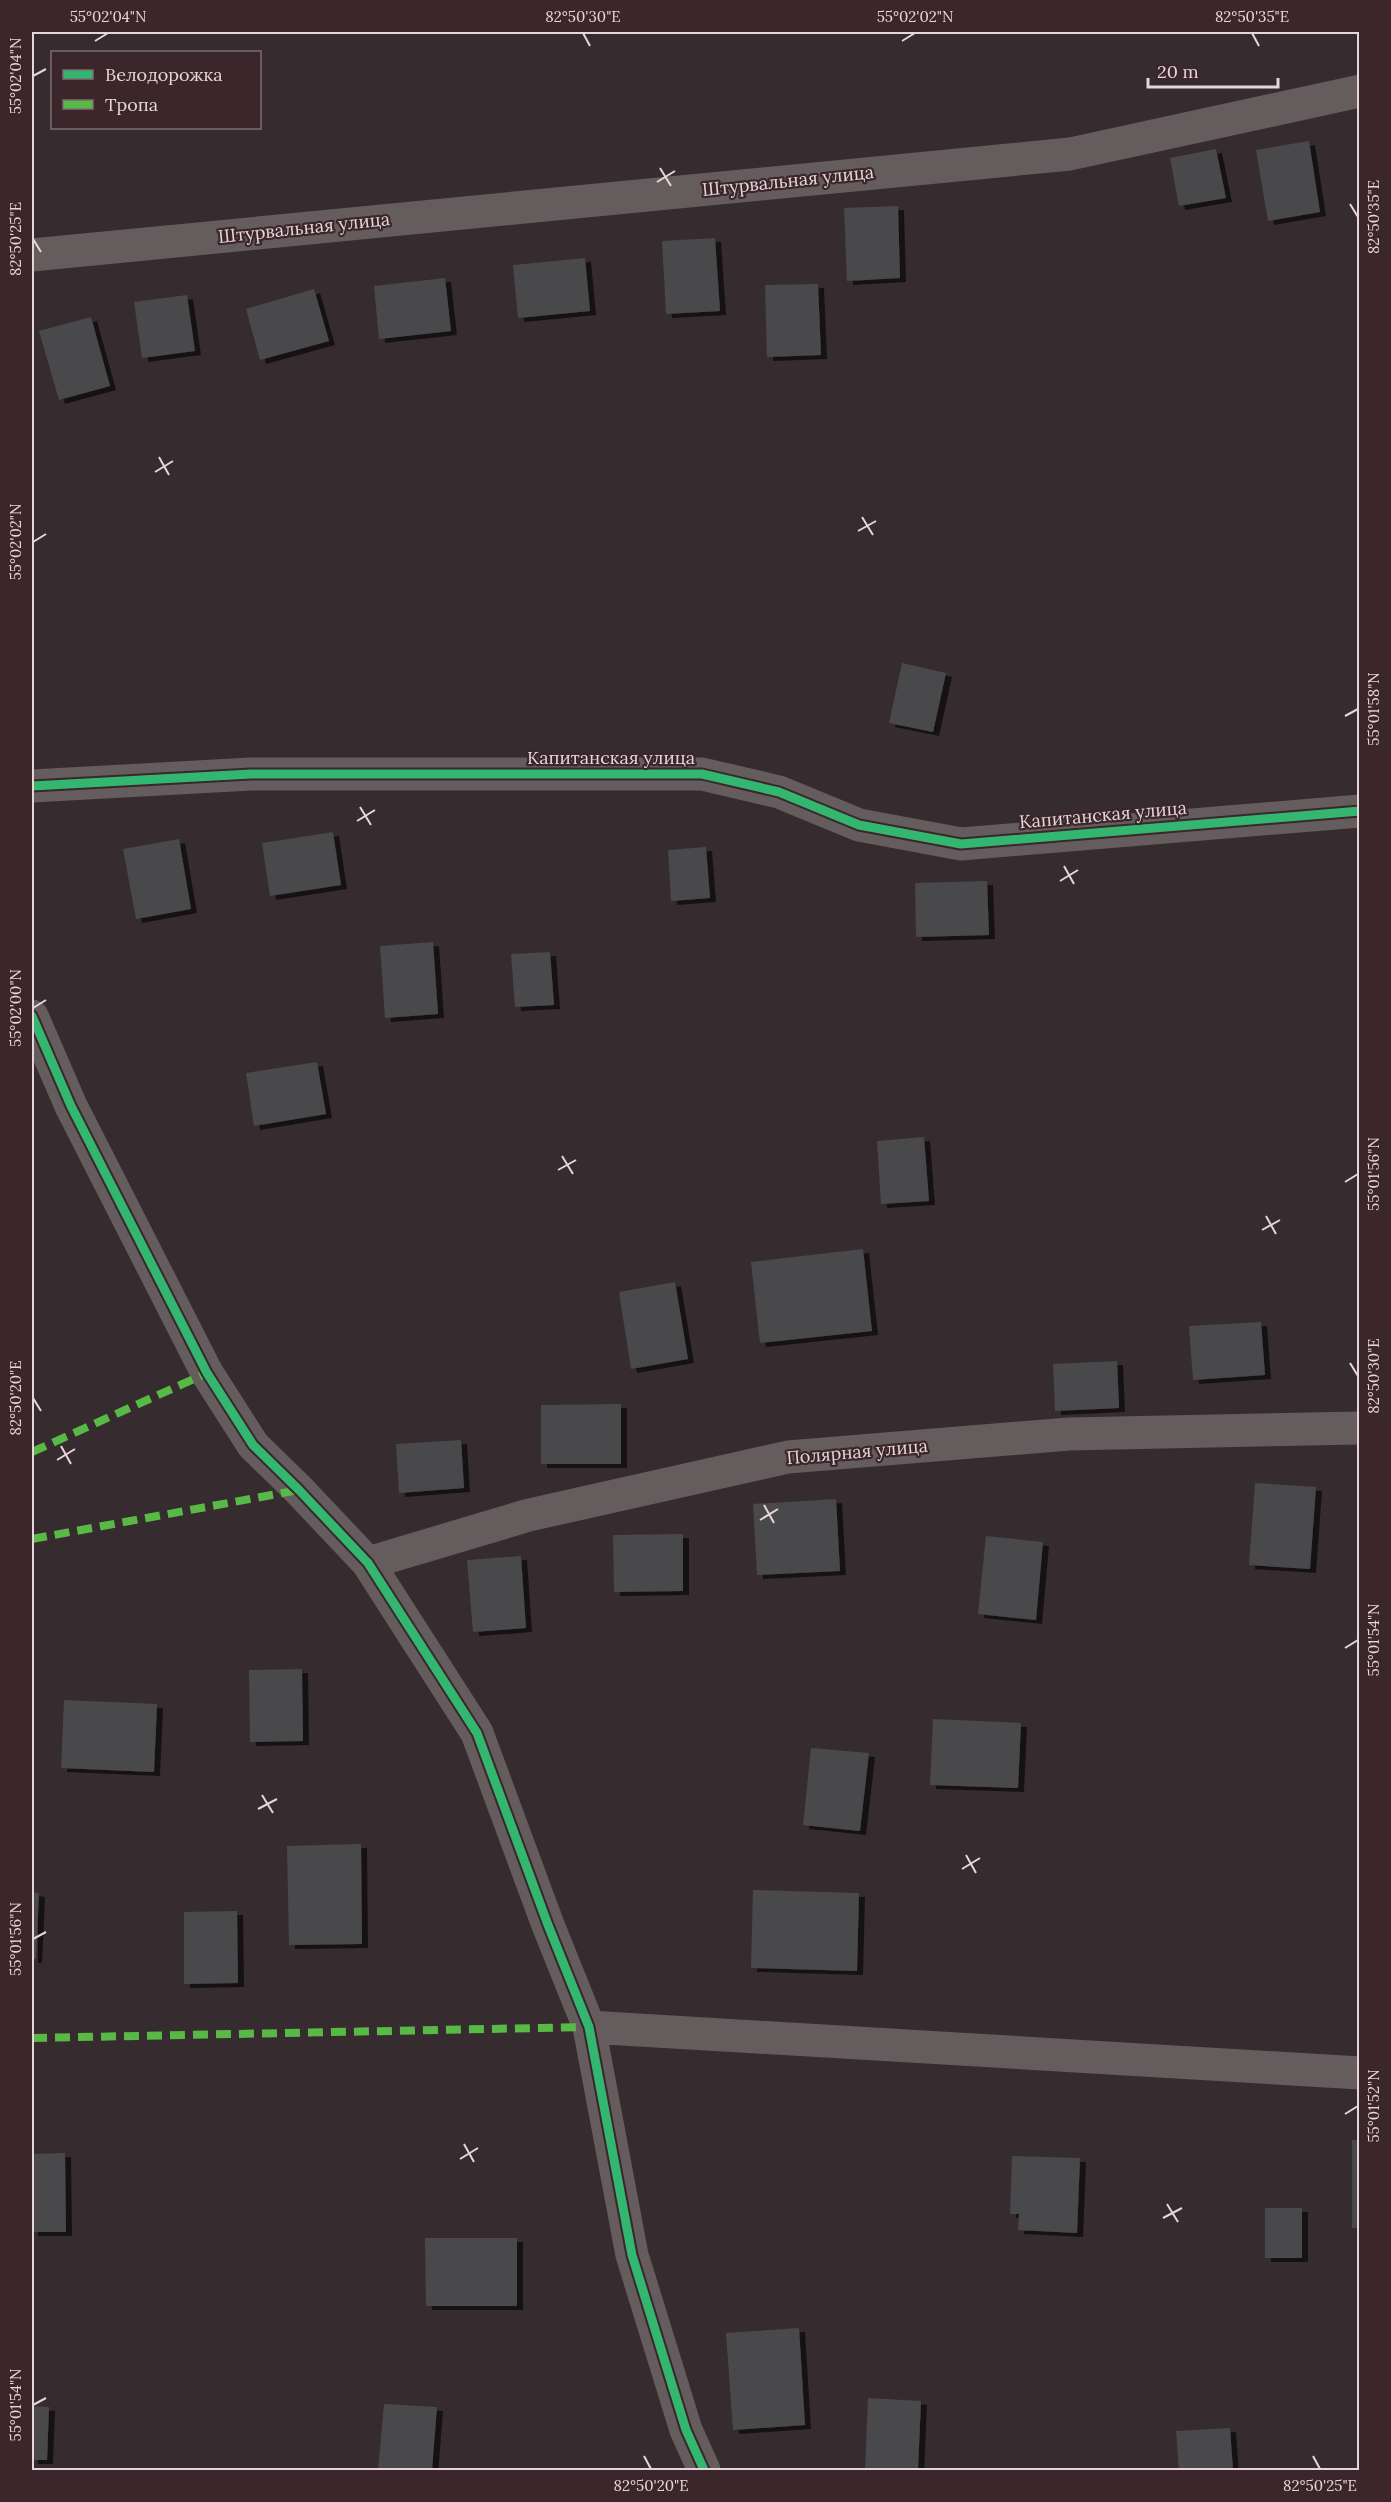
<svg xmlns="http://www.w3.org/2000/svg" width="1391" height="2502" viewBox="0 0 1391 2502" font-family="Lora,serif">
	<style>
		.building { fill: #49484b; filter: url(#shadow) }
		.lines { fill: none; stroke-linecap: round; stroke-linejoin: round }
		.minor { stroke: #655c5e; stroke-width: 33 }
		.quiet { stroke: #58b947; stroke-width: 8; stroke-dasharray: 15 8; stroke-linecap: butt }
		.cycleway-casing { stroke: #3b262c; stroke-width: 13 }
		.cycleway { stroke: #33b770; stroke-width: 9 }
		.ticks { fill: none; stroke: #e5d6da; stroke-width: 2 }
		.labels { text-anchor: middle; stroke-width: 4.5; stroke-linejoin: round; paint-order: stroke }
		.street-label { font-size: 18px; fill: #e5d6da; stroke: #3b262c }
		.neatline { fill: none; stroke: #e5d6da; stroke-width: 2 }
		.ticks-label { font-size: 15px; text-anchor: middle; fill: #e5d6da }
	</style>
	<defs>
		<filter id="shadow"><feDropShadow dx="6" dy="4" stdDeviation="0" flood-color="#0009"/></filter>
	</defs>
	<rect width="100%" height="100%" fill="#362b2e"/>
	<path class="building" d="M1309 141 1320 212 1268 221 1256 150Z
		M1216 149 1226 198 1179 206 1170 158Z
		M898 206 900 278 847 281 844 208Z
		M715 238 720 311 666 314 662 241Z
		M585 258 590 311 518 318 513 265Z
		M445 278 451 331 379 339 374 286Z
		M818 284 821 355 767 357 765 285Z
		M314 289 329 341 260 360 246 309Z
		M187 295 195 351 142 358 134 302Z
		M91 317 110 386 59 400 39 331Z
		M902 663 946 673 933 732 889 723Z
		M333 832 341 885 270 896 262 843Z
		M179 839 191 909 136 919 123 849Z
		M706 847 710 898 671 901 668 850Z
		M987 881 989 935 916 937 915 883Z
		M433 942 438 1014 385 1018 380 946Z
		M550 952 554 1005 515 1007 511 954Z
		M317 1062 326 1114 254 1126 246 1073Z
		M924 1137 929 1201 881 1204 877 1141Z
		M863 1249 872 1331 760 1343 751 1262Z
		M675 1282 688 1359 631 1369 619 1292Z
		M1261 1322 1265 1375 1193 1380 1189 1326Z
		M1117 1361 1119 1408 1055 1411 1053 1364Z
		M621 1404V1464H541V1405Z
		M461 1440 464 1488 399 1493 396 1444Z
		M1255 1483 1316 1487 1310 1569 1249 1565Z
		M836 1499 840 1571 757 1575 753 1504Z
		M683 1534V1591L614 1592 613 1535Z
		M986 1536 1043 1542 1036 1620 978 1614Z
		M521 1556 526 1628 473 1632 467 1560Z
		M302 1669 303 1741 250 1742 249 1670Z
		M64 1700 157 1704 154 1772 61 1768Z
		M933 1719 1021 1723 1018 1788 930 1785Z
		M811 1748 869 1753 860 1831 803 1825Z
		M361 1844 362 1944 289 1945 287 1846Z
		M753 1890 859 1893 857 1971 751 1968Z
		M32 1892 39 1893 36 1959H32Z
		M237 1911 238 1983 184 1984V1912Z
		M1352 2140H1360V2228H1352Z
		M65 2153 66 2232H32V2154Z
		M1012 2156 1080 2158 1077 2233 1018 2230 1019 2214H1010Z
		M1265 2208H1302V2258H1265Z
		M425 2238H517V2306H426Z
		M799 2328 805 2425 733 2430 726 2333Z
		M868 2398 921 2401 918 2470H865Z
		M384 2404 437 2407 432 2470H378Z
		M32 2406 49 2407 47 2460H32Z
		M1230 2428 1233 2470H1179L1176 2431Z"/>
	<g class="lines">
		<path class="minor" d="M32 255 1070 154 1360 91
			M32 786 251 774H702L779 792 859 825 961 844 1360 811
			M32 1016 71 1106 207 1373 253 1445 299 1490 368 1563 477 1733 548 1925 589 2027 632 2255 686 2430 704 2470
			M368 1563 529 1515 788 1457 1069 1434 1360 1428
			M589 2027 1360 2073"/>
		<path class="quiet" d="M32 1452 207 1373
			M32 1539 299 1490
			M32 2038 589 2027"/>
		<g class="cycleway-casing">
			<path id="cycleway" d="M32 786 251 774H702L779 792 859 825 961 844 1360 811
				M32 1016 71 1106 207 1373 253 1445 299 1490 368 1563 477 1733 548 1925 589 2027 632 2255 686 2430 704 2470"/>
		</g>
		<use href="#cycleway" class="cycleway"/>
	</g>
	<path class="ticks" d="M583 33 590 46M1252 33 1259 46M95 41 108 33M902 41 915 33M33 76 46 69M660 168 671 186M657 182 675 171M1350 204 1358 217M33 239 41 252M159 457 169 475M155 472 173 461M862 517 873 535M858 531 876 521M33 542 46 534M1345 716 1358 709M360 807 371 825M357 821 375 810M1064 866 1074 884M1060 881 1078 870M33 1008 46 1000M562 1156 573 1174M558 1170 576 1160M1345 1182 1358 1174M1266 1216 1276 1234M1262 1230 1280 1220M1350 1363 1358 1376M33 1398 41 1411M61 1446 71 1464M57 1460 75 1449M764 1505 774 1523M760 1520 778 1509M1345 1648 1358 1640M262 1795 273 1813M258 1809 277 1799M966 1855 976 1873M962 1869 980 1858M33 1939 46 1932M1345 2114 1358 2106M464 2144 474 2162M460 2159 478 2148M1167 2204 1178 2222M1163 2218 1182 2208M33 2405 46 2398M644 2456 651 2469M1313 2456 1320 2469"/>
	<g class="labels">
		<g class="street-label">
			<text transform="translate(788 181) rotate(-6)" y="6">Штурвальная улица</text>
			<text transform="translate(304 228) rotate(-6)" y="6">Штурвальная улица</text>
			<text x="611" y="764">Капитанская улица</text>
			<text transform="translate(1103 815) rotate(-5)" y="6">Капитанская улица</text>
			<text transform="translate(857 1452) rotate(-5)" y="6">Полярная улица</text>
		</g>
	</g>
	<rect width="1391" height="2502" fill="none" stroke="#3b262c" stroke-width="66"/>
	<rect x="51" y="51" width="210" height="78" fill="#3b262c" stroke="#7f6c72" stroke-width="1.5"/>
	<rect x="63" y="70" width="30" height="9" fill="#33b770" stroke="#7f6c72" stroke-width="1.5"/>
	<text x="105" y="81" font-size="18" fill="#e5d6da">Велодорожка</text>
	<rect x="63" y="100" width="30" height="9" fill="#58b947" stroke="#7f6c72" stroke-width="1.5"/>
	<text x="105" y="111" font-size="18" fill="#e5d6da">Тропа</text>
	<path d="M1148 78v9h130v-9" fill="none" stroke="#e5d6da" stroke-width="3"/>
	<text x="1157" y="78" font-size="18" fill="#e5d6da" stroke="#3b262c" stroke-width="4.5" paint-order="stroke">20 m</text>
	<rect x="33" y="33" width="1325" height="2436" class="neatline"/>
	<g class="ticks-label">
		<text x="108" y="22">55°02'04"N</text>
		<text x="583" y="22">82°50'30"E</text>
		<text x="915" y="22">55°02'02"N</text>
		<text x="1252" y="22">82°50'35"E</text>
		<text transform="translate(16 76) rotate(-90)" y="5">55°02'04"N</text>
		<text transform="translate(1374 217) rotate(-90)" y="5">82°50'35"E</text>
		<text transform="translate(16 239) rotate(-90)" y="5">82°50'25"E</text>
		<text transform="translate(16 542) rotate(-90)" y="5">55°02'02"N</text>
		<text transform="translate(1374 709) rotate(-90)" y="5">55°01'58"N</text>
		<text transform="translate(16 1008) rotate(-90)" y="5">55°02'00"N</text>
		<text transform="translate(1374 1174) rotate(-90)" y="5">55°01'56"N</text>
		<text transform="translate(1374 1376) rotate(-90)" y="5">82°50'30"E</text>
		<text transform="translate(16 1398) rotate(-90)" y="5">82°50'20"E</text>
		<text transform="translate(1374 1640) rotate(-90)" y="5">55°01'54"N</text>
		<text transform="translate(16 1939) rotate(-90)" y="5">55°01'56"N</text>
		<text transform="translate(1374 2106) rotate(-90)" y="5">55°01'52"N</text>
		<text transform="translate(16 2405) rotate(-90)" y="5">55°01'54"N</text>
		<text x="651" y="2491">82°50'20"E</text>
		<text x="1320" y="2491">82°50'25"E</text>
	</g>
</svg>
